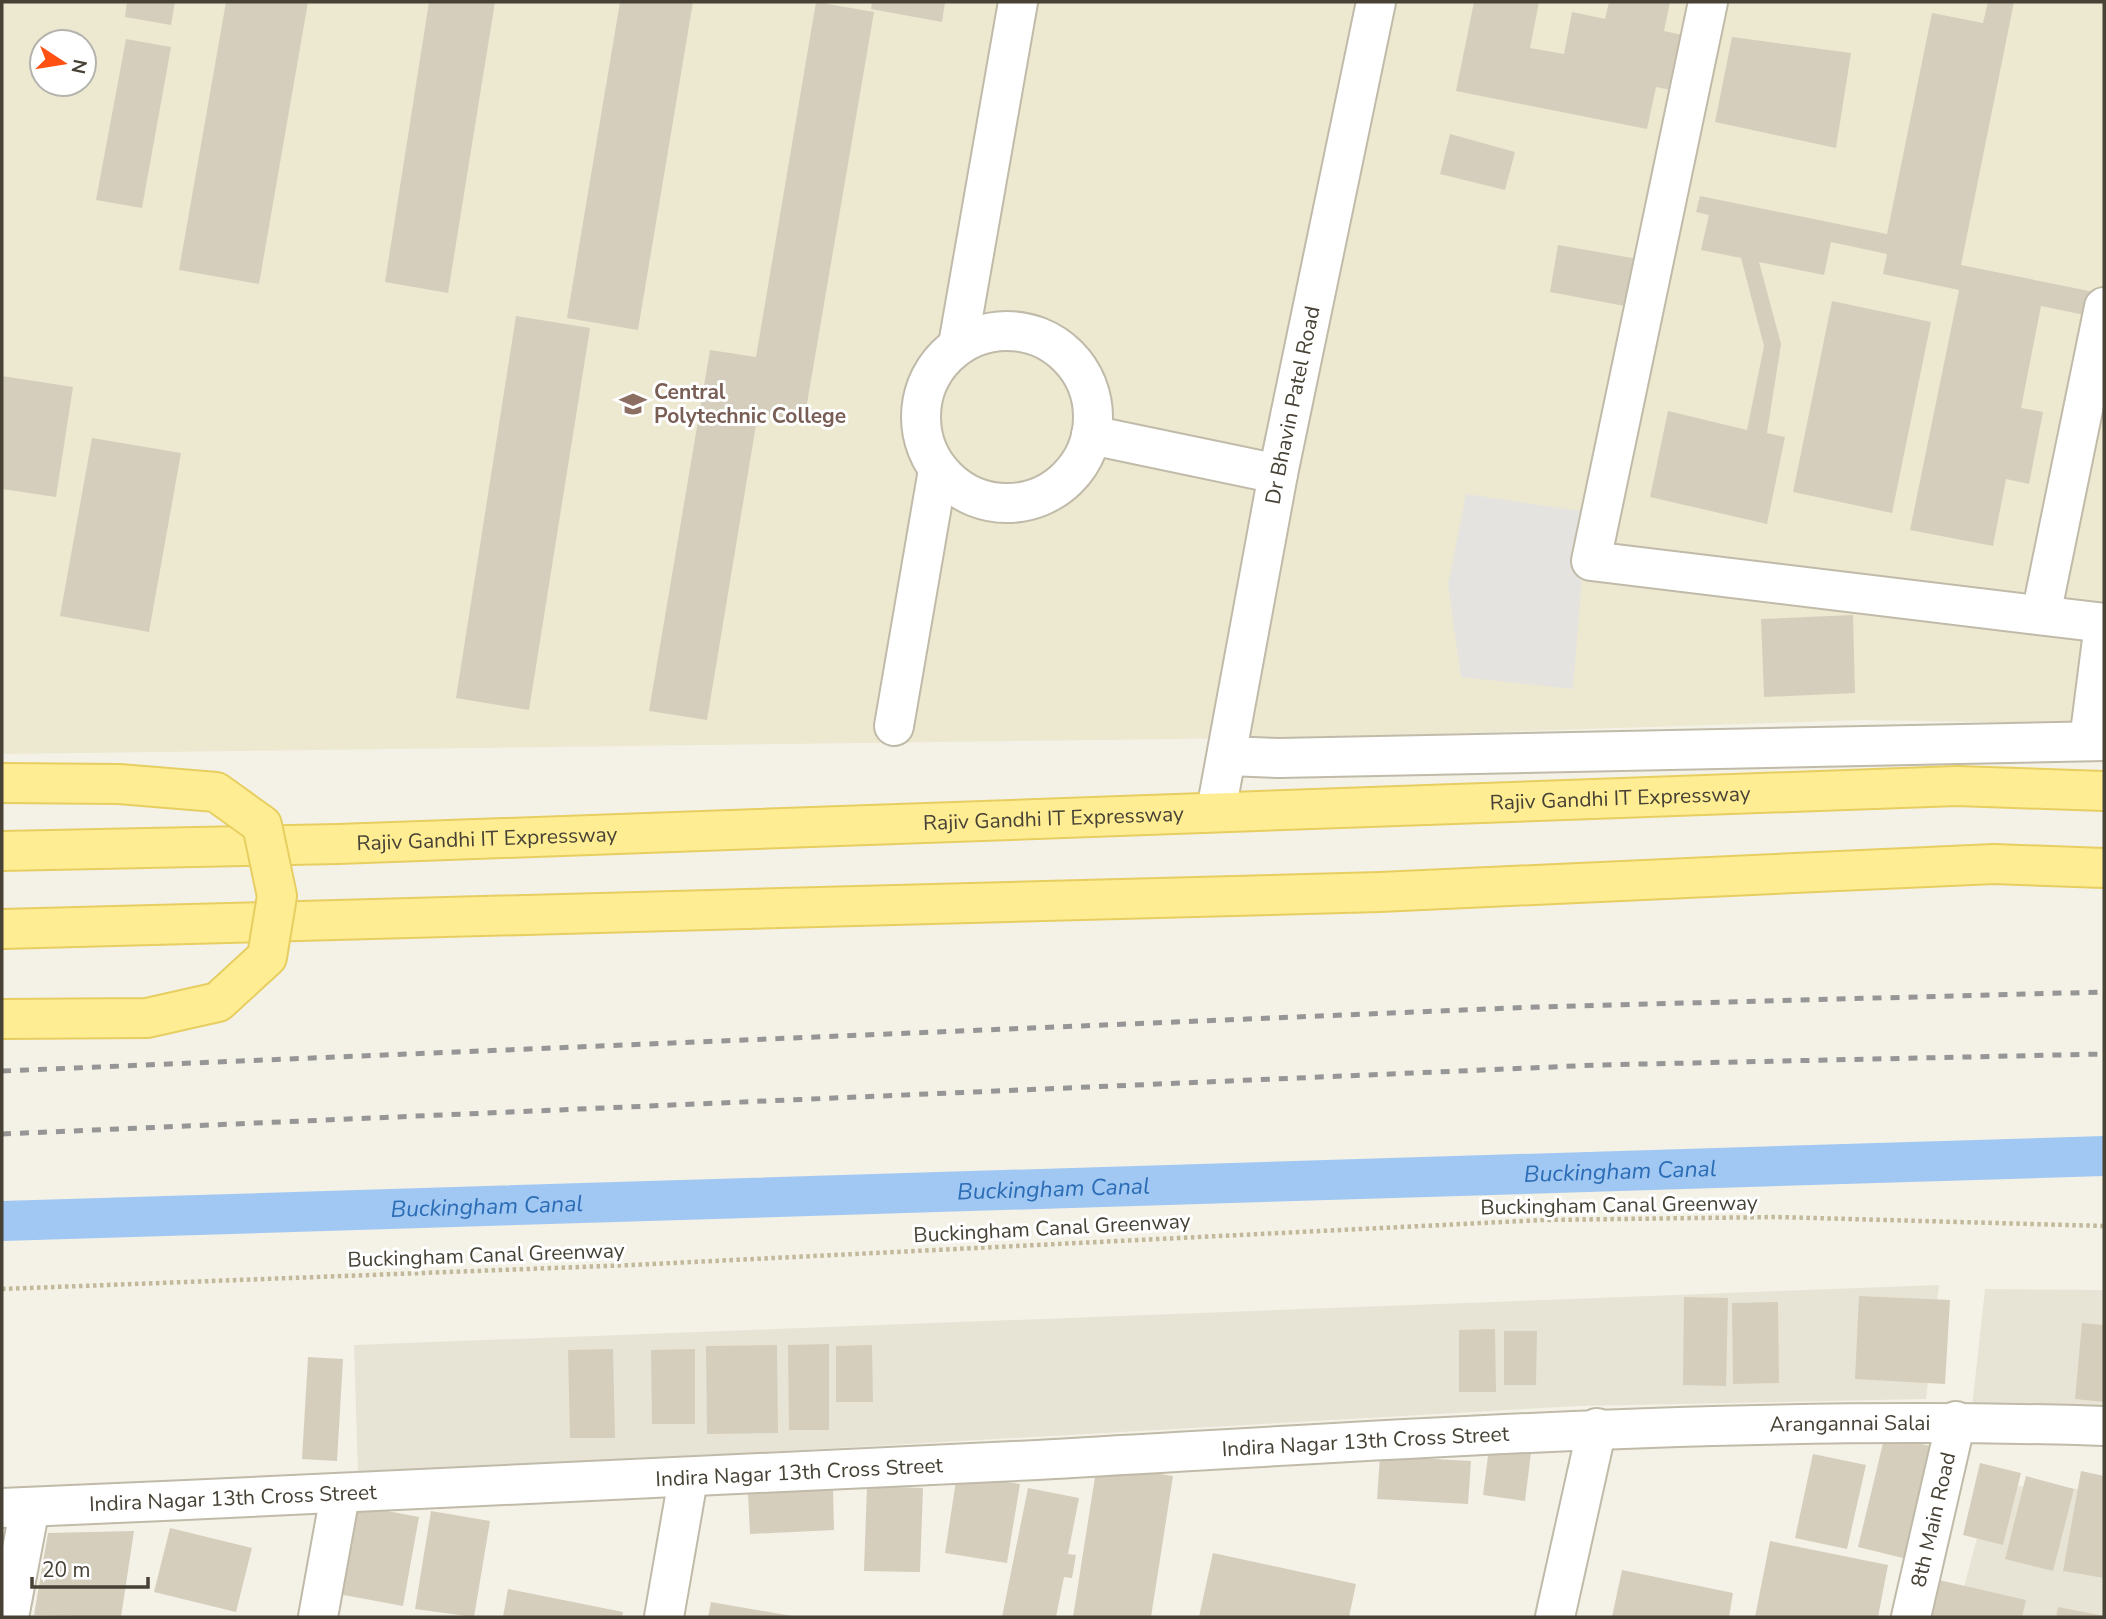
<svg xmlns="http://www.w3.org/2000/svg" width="2106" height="1619" viewBox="0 0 2106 1619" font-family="'Nunito Sans',sans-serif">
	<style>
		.residential { fill: #e8e4d5 }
		.education { fill: #ede8d0; fill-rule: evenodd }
		.parking { fill: #e5e3df }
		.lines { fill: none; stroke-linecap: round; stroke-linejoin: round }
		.canal { stroke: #a1c8f2; stroke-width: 40 }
		.building { fill: #d6cebc }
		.minor-casing { stroke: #c0baa9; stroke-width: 42 }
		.major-casing { stroke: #e7ce61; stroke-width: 42 }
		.path { stroke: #c2b89a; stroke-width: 4.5; stroke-dasharray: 3.5 3.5; stroke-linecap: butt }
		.minor { stroke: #fff; stroke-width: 38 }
		.major { stroke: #ffed94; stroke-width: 38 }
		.rail { stroke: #969696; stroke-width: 5; stroke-dasharray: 9 9; stroke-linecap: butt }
		.major-bridge-casing { stroke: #e7ce61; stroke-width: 42; stroke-linecap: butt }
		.major-bridge { stroke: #ffed94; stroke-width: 38 }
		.labels { text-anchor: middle; stroke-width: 6; stroke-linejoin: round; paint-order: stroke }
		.education-label { font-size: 21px; font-weight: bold; fill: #785e54; stroke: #fff; text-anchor: start }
		.street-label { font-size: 21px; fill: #474235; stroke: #fff }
		.water-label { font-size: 23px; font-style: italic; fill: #2b6cb6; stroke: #fff }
	</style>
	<rect width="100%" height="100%" fill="#f4f1e7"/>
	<path class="residential" d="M1939 1285 1926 1399 1579 1406 696 1456 358 1472 354 1345Z
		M1985 1289 2104 1290V1412L1972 1407Z
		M1991 1485 2104 1490V1617H1956Z"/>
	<path class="education" d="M2 2H2104V724L1863 720 1338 737 2 754ZM42 42H84V84H42Z"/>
	<path class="parking" d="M1466 494 1587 512 1573 689 1461 677 1448 585Z"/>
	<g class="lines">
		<path class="canal" id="s1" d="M2 1221 2104 1156"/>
	</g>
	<path class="building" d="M127 2H175L171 25 125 17Z
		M226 2H308L259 284 179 270Z
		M429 2H495L448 293 385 282Z
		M620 2H693L638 330 567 318Z
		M816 2 874 12 804 421 758 413 707 720 649 711 710 350 756 357Z
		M872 2H945L942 22 871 9Z
		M1474 2H1539L1530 48 1564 54 1572 12 1605 19 1609 2H1670L1664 31 1687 36 1676 91 1656 87 1647 129 1456 91Z
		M1988 2H2014L1961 265 2104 294V319L2041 306 2021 408 2043 412 2029 484 2006 479 1993 546 1910 530 1959 290 1883 274 1887 254 1831 242 1824 275 1759 262 1781 344 1767 433 1785 437 1767 524 1650 497 1668 411 1747 430 1764 346 1741 258 1701 250 1709 215 1696 212 1700 196 1887 234 1932 13 1983 23Z
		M1732 37 1851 53 1836 148 1715 122Z
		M126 39 171 47 142 208 96 200Z
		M1450 134 1515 152 1505 190 1440 174Z
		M1558 245 1638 259 1630 307 1550 292Z
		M1832 301 1931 322 1892 513 1793 492Z
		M516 316 590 328 529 710 456 698Z
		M2 376 73 387 56 497 2 489Z
		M92 438 181 453 149 632 60 616Z
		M1853 615 1855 693 1764 697 1761 619Z
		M1859 1296 1950 1300 1945 1384 1855 1379Z
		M1684 1297 1728 1298 1726 1386 1683 1385Z
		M1778 1302 1779 1383 1733 1384 1732 1303Z
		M2082 1323 2104 1325V1402L2075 1399Z
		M1495 1329 1496 1392H1459V1330Z
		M1504 1331H1537L1536 1385H1504Z
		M829 1344V1430H789L788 1345Z
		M777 1345 778 1433 707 1434 706 1346Z
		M872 1345 873 1402H836V1346Z
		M613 1349 615 1438H570L568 1350Z
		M695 1349V1424H652L651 1350Z
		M308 1357 343 1359 337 1461 302 1459Z
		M1885 1435 1938 1448 1911 1560 1858 1547Z
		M1489 1448 1531 1453 1525 1501 1483 1495Z
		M1813 1454 1866 1465 1847 1549 1795 1538Z
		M1380 1456 1471 1461 1468 1504 1377 1499Z
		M1980 1463 2021 1473 2003 1545 1963 1535Z
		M1097 1464 1173 1476 1151 1617H1073Z
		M2081 1471 2104 1476V1578L2063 1571Z
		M957 1474 1020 1484 1007 1563 945 1553Z
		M2026 1476 2074 1489 2053 1571 2005 1559Z
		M867 1486 923 1488 920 1572 864 1571Z
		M833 1488 834 1530 750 1534 748 1492Z
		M1028 1488 1079 1498 1068 1554 1076 1555 1072 1578 1064 1577 1056 1617H1002Z
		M350 1504 419 1517 403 1606 333 1593Z
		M431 1511 490 1521 474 1617 415 1609Z
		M170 1528 252 1548 236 1612 154 1592Z
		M134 1531 121 1617 34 1615 48 1533Z
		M1770 1541 1888 1565 1878 1617H1755Z
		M1213 1553 1356 1584 1349 1617H1199Z
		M1622 1570 1733 1593 1729 1617H1612Z
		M1939 1580 2026 1600 2022 1617H1931Z
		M508 1589 623 1612 622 1617H503Z
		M711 1602 792 1616V1617H708Z
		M2058 1607 2104 1616V1617H2056Z"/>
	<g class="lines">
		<g class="minor-casing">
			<g id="minor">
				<path d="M1708 2 1591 561 2104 623"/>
				<circle cx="1007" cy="417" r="86"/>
				<path d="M958 345 1018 2"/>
				<path d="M1091 435 1278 474"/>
				<path d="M2041 615 2104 307"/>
				<path d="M894 726 938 470"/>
				<path d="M2089 741 2104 624"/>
				<path d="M1227 756 1279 758 2104 741"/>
				<path id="s2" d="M1216 811 1278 474 1376 2"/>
				<path id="s3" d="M2 1508C347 1493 692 1479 1037 1460 1393 1440 1748 1414 2104 1426"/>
				<path d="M9 1617 30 1507"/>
				<path d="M318 1617 340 1495"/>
				<path d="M664 1617 688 1479"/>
				<path d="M1555 1617 1597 1428"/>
				<path id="s4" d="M1911 1617 1956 1421"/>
			</g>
		</g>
		<g class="major-casing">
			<g id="major">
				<path id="s5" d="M2 851 338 844 1957 786 2104 791"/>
				<path d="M2 929 1380 892 1994 864 2104 868"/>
			</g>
		</g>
		<path class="path" d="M2 1289 632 1265 1543 1220 1777 1217 2104 1226"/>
		<use href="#minor" class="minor"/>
		<use href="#major" class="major"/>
		<path class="rail" d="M2 1071 1536 1007 2104 992
			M2 1134 1598 1065 2104 1054"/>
		<g class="major-bridge-casing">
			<path id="major-bridge" d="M2 783 119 784 216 792 262 825 277 896 267 957 218 1002 147 1018 2 1019"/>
		</g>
		<use href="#major-bridge" class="major-bridge"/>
	</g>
	<defs>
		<g id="university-bare" transform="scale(2.1)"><path d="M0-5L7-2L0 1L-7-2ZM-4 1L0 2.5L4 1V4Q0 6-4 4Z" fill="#8d6e63" stroke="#fff" stroke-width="2.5" paint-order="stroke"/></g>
	</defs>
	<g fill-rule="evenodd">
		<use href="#university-bare" x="633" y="404"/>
	</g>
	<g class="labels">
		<g class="education-label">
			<text x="654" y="399">Central<tspan x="654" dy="24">Polytechnic College</tspan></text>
		</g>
		<g class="street-label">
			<text dy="7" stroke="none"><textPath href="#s2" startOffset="413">Dr Bhavin Patel Road</textPath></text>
			<text dy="7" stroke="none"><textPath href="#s5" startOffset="1619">Rajiv Gandhi IT Expressway</textPath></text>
			<text dy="7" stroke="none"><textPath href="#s5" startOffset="1052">Rajiv Gandhi IT Expressway</textPath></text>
			<text dy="7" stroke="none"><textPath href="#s5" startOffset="485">Rajiv Gandhi IT Expressway</textPath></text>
			<text transform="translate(1619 1205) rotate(-1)" y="7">Buckingham Canal Greenway</text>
			<text transform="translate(1052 1228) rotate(-3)" y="7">Buckingham Canal Greenway</text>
			<text transform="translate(486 1255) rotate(-2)" y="7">Buckingham Canal Greenway</text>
			<text dy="7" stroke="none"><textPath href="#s3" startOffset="1850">Arangannai Salai</textPath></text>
			<text dy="7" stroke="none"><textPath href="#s3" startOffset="1365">Indira Nagar 13th Cross Street</textPath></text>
			<text dy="7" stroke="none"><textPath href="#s3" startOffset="798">Indira Nagar 13th Cross Street</textPath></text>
			<text dy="7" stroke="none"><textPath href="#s3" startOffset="231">Indira Nagar 13th Cross Street</textPath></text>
			<text dy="7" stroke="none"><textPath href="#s4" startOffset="100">8th Main Road</textPath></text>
		</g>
		<g class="water-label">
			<text dy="8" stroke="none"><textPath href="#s1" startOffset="1619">Buckingham Canal</textPath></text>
			<text dy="8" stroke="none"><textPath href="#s1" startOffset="1052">Buckingham Canal</textPath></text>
			<text dy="8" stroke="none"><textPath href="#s1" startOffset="485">Buckingham Canal</textPath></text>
		</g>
	</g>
	<rect width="2106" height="1619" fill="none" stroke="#474235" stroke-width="7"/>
	<g transform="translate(63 63) rotate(102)"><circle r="33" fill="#ffffff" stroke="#b5b3ae" stroke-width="2"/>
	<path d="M0-5L12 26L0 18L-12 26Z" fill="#ff5112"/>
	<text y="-10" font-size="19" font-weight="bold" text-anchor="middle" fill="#474235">N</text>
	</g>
	<path d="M32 1577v10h116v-10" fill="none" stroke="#474235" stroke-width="3.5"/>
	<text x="42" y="1577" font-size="21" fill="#474235" stroke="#ffffff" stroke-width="5" paint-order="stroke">20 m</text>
</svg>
